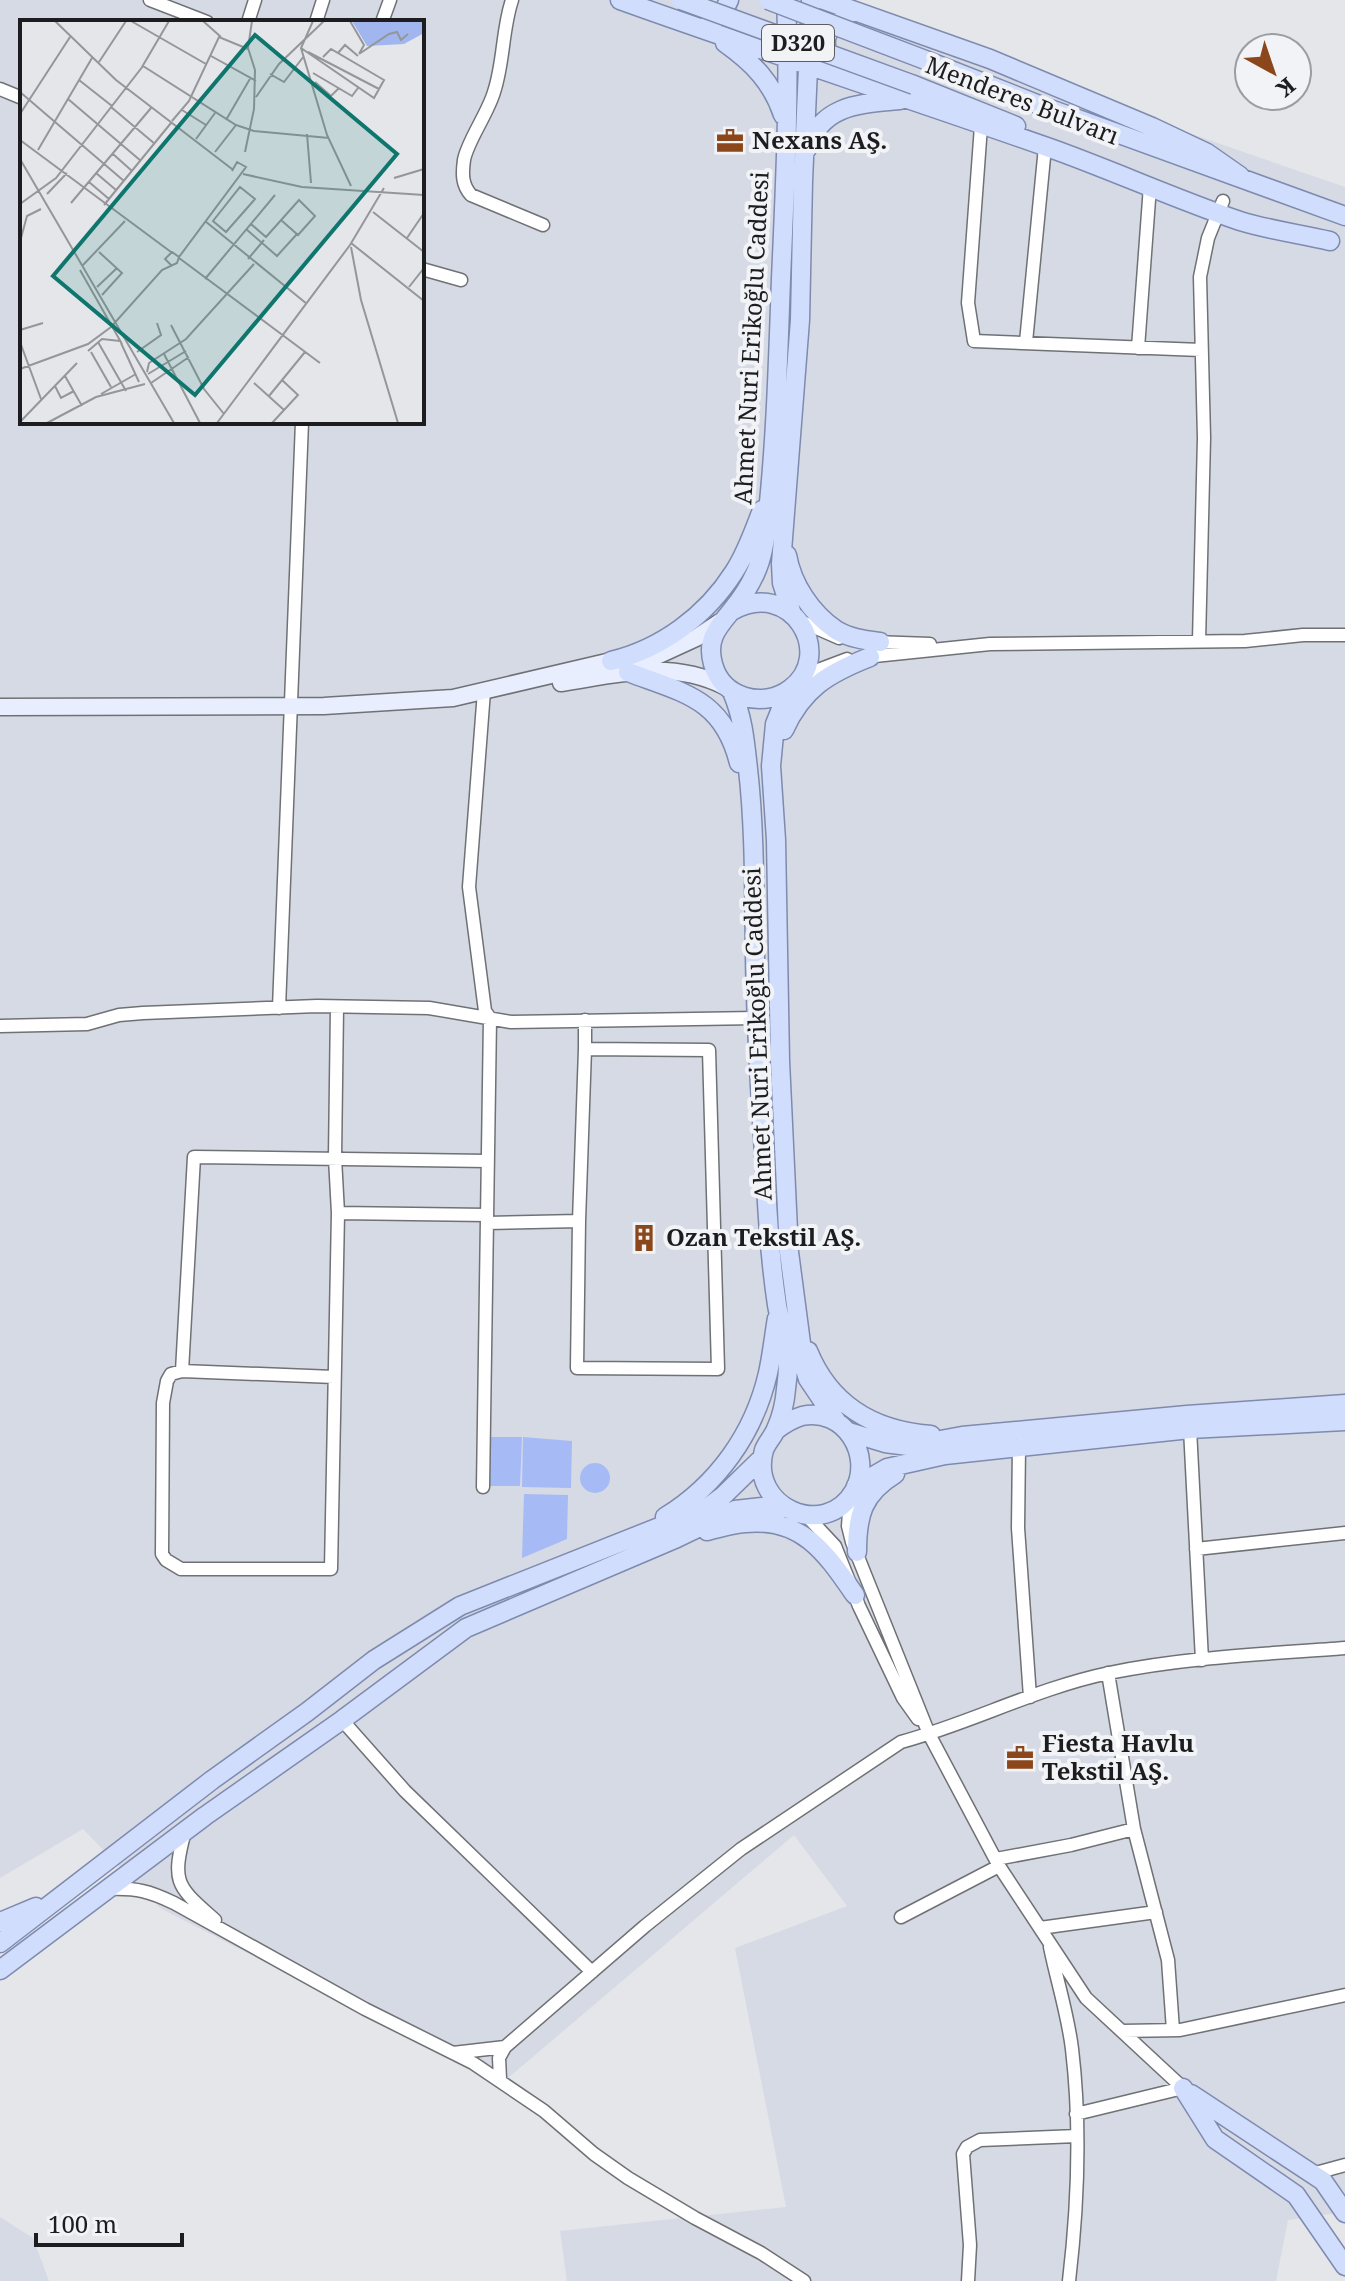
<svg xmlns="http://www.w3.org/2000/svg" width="1345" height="2281" viewBox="0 0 1345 2281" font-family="'Noto Serif',serif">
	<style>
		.built { fill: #d6dae5; fill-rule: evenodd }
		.water { fill: #a6baf5 }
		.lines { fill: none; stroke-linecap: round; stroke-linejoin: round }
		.street-casing { stroke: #6f7174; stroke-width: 15 }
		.secondary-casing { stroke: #6f7174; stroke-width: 19 }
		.primary-casing { stroke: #7e8bae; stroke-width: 21 }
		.street { stroke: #fff; stroke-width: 12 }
		.secondary { stroke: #e8eefe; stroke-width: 16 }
		.primary { stroke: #d1ddfd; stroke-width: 18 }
		.primary-bridge-casing { stroke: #7e8bae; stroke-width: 21; stroke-linecap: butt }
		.primary-bridge { stroke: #d1ddfd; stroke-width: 18 }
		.labels { text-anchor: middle; stroke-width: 8; stroke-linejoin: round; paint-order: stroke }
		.shield { fill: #f1f3f7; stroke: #5d5d60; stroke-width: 2 }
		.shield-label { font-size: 22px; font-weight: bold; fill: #1d1d1f }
		.street-label { font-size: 24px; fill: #1d1d1f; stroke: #f1f3f7 }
		.poi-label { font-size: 24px; font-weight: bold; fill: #1d1d1f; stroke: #f1f3f7; text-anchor: start }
		.inset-road { fill: none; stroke: #949699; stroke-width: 2 }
		.view { fill: #0f766e; fill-opacity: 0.15; stroke: #0f766e; stroke-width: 4 }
		.inset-edge { fill: none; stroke: #1d1d1f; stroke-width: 4 }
	</style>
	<rect width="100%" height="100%" fill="#e4e6ea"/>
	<path class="built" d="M0 0H802L1345 187V2212L1288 2220 1276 2281H567L560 2231 786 2207 735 1948 847 1906 794 1835 501 2084 160 1908 83 1829 0 1878ZM22 22H422V422H22Z
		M0 2217 33 2238 49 2281H0Z"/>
	<path class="water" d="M491 1437H522L520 1486H489Z
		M523 1437 572 1441 571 1488 522 1487Z
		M580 1478a15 15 0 1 1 30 0a15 15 0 1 1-30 0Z
		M524 1494 568 1495 567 1539 522 1558Z"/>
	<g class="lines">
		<g class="street-casing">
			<path id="street" d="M150 0 207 22
				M512 0C502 30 504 62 494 92 488 113 467 142 464 160 462 174 462 185 471 195L543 225
				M248 22 255 0
				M316 22 323 0
				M382 22 390 0
				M0 89 22 98
				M981 126 968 303 974 341 1201 350
				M422 269 461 280
				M1026 342 1045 147
				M1138 348 1150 186
				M798 620 839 638
				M1199 641 1204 438 1200 277 1208 238 1223 201
				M873 642 930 644
				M865 657 990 644 1245 641 1303 635H1345
				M802 679 818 670 847 659
				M337 1007 335 1158 338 1213
				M279 1008 302 422
				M0 1026 87 1024 119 1015 143 1013 317 1006 429 1008 511 1022 756 1018
				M585 1049 709 1050 718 1369 577 1368 579 1221Z
				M585 1049V1020
				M487 1223 579 1221
				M182 1371 194 1157 488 1161
				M334 1377 182 1371 171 1374 167 1381 163 1403 162 1554 166 1560 181 1569H331L338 1213 487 1215
				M1190 1429 1202 1660
				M1019 1446 1018 1528 1030 1697
				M483 1487 490 1018 485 1011 469 887 484 691
				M850 1499 848 1526 852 1542 929 1734 999 1866 1086 1998 1183 2088
				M805 1514 835 1546 859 1606 903 1698 918 1719
				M1196 1549 1345 1533
				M1108 1673 1134 1829 1168 1960 1173 2030
				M342 1720 405 1791 592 1972
				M185 1831C171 1884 177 1886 215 1920
				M996 1859 1071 1845 1134 1829
				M109 1889C137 1888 149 1891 174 1903L365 2009 473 2063 544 2111 594 2154 628 2178 695 2218 761 2253 804 2281
				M901 1917 999 1866
				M1040 1928 1156 1912
				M1050 1947C1057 1981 1068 2015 1072 2049 1081 2125 1078 2205 1069 2281
				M1122 2031 1180 2030 1345 1995
				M453 2053 505 2047
				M500 2079 499 2058 505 2047 645 1926 741 1849 901 1742C971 1723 1037 1688 1109 1673 1186 1657 1267 1654 1345 1648
				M1076 2114 1183 2088
				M1312 2174 1345 2165
				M968 2281 970 2245 963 2154 967 2147 980 2140 1077 2136"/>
		</g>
		<g class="secondary-casing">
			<path id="secondary" d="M561 683C619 674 671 659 726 687
				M0 707 324 706 453 698 611 661 659 655 696 638 720 622"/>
		</g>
		<g class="primary-casing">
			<path id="primary" d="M620 0C762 51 905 97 1047 147 1112 170 1175 199 1240 221 1269 230 1300 234 1330 241
				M824 0 990 59 1152 127 1207 153 1240 176
				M709 23C719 18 725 10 729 0
				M725 43C753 63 772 82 783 115
				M928 61 1042 106 1345 216
				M832 64C821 41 824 30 846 16
				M914 85 1016 126
				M807 149C822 104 860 104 900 100
				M787 555C792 584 811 613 836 630 849 638 865 640 880 642
				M732 611C791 577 837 655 790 689 763 709 722 698 713 664 706 639 718 627 732 610 741 599 749 587 755 574 763 557 765 540 767 521 776 441 778 360 781 279 785 186 790 93 786 0
				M792 614 782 583 781 564 800 320 803 181 811 0
				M611 661C661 649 706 616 734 572 746 554 754 531 762 510
				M628 672C683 693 723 698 739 763
				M793 688 785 699 775 724 771 766 776 840 780 1061 789 1252 804 1366 808 1379 837 1422
				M732 692C743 717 745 742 748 769 755 831 754 893 755 956 756 1032 761 1109 766 1185 768 1225 771 1265 777 1305 779 1319 785 1332 787 1346 789 1360 788 1375 786 1389 785 1401 781 1418 776 1429 773 1437 767 1442 764 1450 748 1507 825 1541 854 1491 874 1455 844 1407 802 1416 792 1419 784 1424 776 1430
				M784 730C803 688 829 673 870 657
				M808 1351C830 1405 874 1431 931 1435
				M849 1432 885 1443 908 1446 962 1436 1187 1415 1345 1404
				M856 1486 887 1468 945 1455 1190 1429 1345 1421
				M665 1517C717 1485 754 1434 768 1373 772 1355 774 1336 777 1318
				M707 1531C720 1528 732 1524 745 1523 802 1517 826 1553 855 1595
				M857 1552C857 1516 862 1494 895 1474
				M0 1922 36 1907
				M0 1943 212 1780 307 1712 374 1660 460 1606 707 1508 723 1496 762 1458
				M0 1970 205 1816 342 1720 466 1628 677 1538 735 1510 762 1507 787 1508
				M1183 2088 1215 2139 1296 2195 1345 2266
				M1191 2094 1323 2181 1345 2213"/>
		</g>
		<use href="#street" class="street"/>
		<use href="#secondary" class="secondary"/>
		<use href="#primary" class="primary"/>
		<g class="primary-bridge-casing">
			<path id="primary-bridge" d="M681 0 914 85
				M768 0 928 61"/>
		</g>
		<use href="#primary-bridge" class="primary-bridge"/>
	</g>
	<defs>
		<g id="office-bare" transform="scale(2.16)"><path d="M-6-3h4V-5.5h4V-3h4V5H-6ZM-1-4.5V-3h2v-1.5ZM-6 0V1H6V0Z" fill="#8b471b" stroke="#f1f3f7" stroke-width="2.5" paint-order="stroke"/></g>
		<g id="building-bare" transform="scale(2.16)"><path d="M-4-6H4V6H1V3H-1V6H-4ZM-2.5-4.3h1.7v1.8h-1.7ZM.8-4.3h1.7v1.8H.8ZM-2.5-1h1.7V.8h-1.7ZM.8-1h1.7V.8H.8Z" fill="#8b471b" stroke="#f1f3f7" stroke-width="2.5" paint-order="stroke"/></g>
	</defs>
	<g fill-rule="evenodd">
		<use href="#office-bare" x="730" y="141"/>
		<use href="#building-bare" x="644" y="1238"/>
		<use href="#office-bare" x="1020" y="1758"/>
	</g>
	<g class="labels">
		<rect class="shield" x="762" y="25" width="72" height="36" rx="6"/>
		<g class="shield-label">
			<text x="798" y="51">D320</text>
		</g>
		<g class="street-label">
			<text transform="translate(1022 101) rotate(21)" y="8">Menderes Bulvarı</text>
			<text transform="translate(752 338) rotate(-87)" y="8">Ahmet Nuri Erikoğlu Caddesi</text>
			<text transform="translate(758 1034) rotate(-92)" y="8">Ahmet Nuri Erikoğlu Caddesi</text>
		</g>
		<g class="poi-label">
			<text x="752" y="149">Nexans AŞ.</text>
			<text x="666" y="1246">Ozan Tekstil AŞ.</text>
			<text x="1042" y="1752">Fiesta Havlu<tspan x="1042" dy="28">Tekstil AŞ.</tspan></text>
		</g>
	</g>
	<g transform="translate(20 20)">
		<rect width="404" height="404" fill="#e4e6ea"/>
		<path d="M332 1H404V13L384 24 347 26Z" fill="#a1b5ef"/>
		<path class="inset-road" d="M35 1 96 60 212 149M111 1 186 44M183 1 201 17M232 1 228 28 235 50M293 1 281 28 307 115 331 166M330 1 344 25 339 34M281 28 354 78 364 60 311 29 303 37M288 32 359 69M318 33 325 25 338 36M339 34 369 14 377 12 381 20 388 14M191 36 236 61M79 42 106 1M122 47 149 1M293 53 332 76 338 68M250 54 264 62 284 36M59 60 92 86M295 62 311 76 319 68M0 72 104 161M236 77 259 44 304 1M48 79 121 141M91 87 135 124M162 90 186 105M0 94 50 17M206 100 231 57M152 101 169 81 199 17 228 29M287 114 291 163M176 119 195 93M0 120 151 232M18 130 72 38M195 132 216 105M225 132 234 89 235 50M93 134 112 151M0 139 154 403M76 153 96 170M223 154 282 167 404 175M374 158 404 149M69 162 89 179M220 167 235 179 206 212 193 201ZM27 174 47 153M51 183 131 88M0 184 36 158 123 46 216 105 234 111 309 118M84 185 151 103M353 192 404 232M185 201 287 284M231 204 246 217 279 180 295 196 278 215 261 200M226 209 257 236 277 214M1 218 7 196 21 189M387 218 404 193M331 223 404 281M331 227 341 280 378 403M79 232 102 253 82 275M159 237 226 147 217 142 212 151M159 238 300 343M228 239 244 220M63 245 105 201M60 250 102 324M185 259 255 175M77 267 97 248M389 267 404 248M151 305 184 369 204 394M0 310 23 303M0 322 21 379M78 322 106 371M101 323 119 362M68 331 82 319 100 321M71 332 91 367M117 332 141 315 137 303M144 334 180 403M0 349 68 324 91 307 142 250 157 243 159 237 152 232 145 239 152 246M127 352 129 343 166 319 234 244M128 354 166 331M45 356 62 386M131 363 169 337M234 363 264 390M35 366 41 378 54 371M81 374 116 354M249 376 285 332M0 402 57 343M27 403 76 377 125 364M197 403 330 225 364 168M252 403 278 375 262 360"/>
		<path class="view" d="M235 15 377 134 175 375 33 256Z"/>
		<rect width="404" height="404" class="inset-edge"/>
	</g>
	<g transform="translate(1273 72) rotate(140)"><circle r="38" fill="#f1f3f7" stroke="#9c9da1" stroke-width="2"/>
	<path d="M0-6L14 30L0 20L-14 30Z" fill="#8b471b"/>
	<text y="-12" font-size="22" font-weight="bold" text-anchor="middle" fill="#1d1d1f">K</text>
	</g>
	<path d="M36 2233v12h146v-12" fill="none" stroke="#1d1d1f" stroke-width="4"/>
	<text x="48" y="2233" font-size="24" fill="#1d1d1f" stroke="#f1f3f7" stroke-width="6" paint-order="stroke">100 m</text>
</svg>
